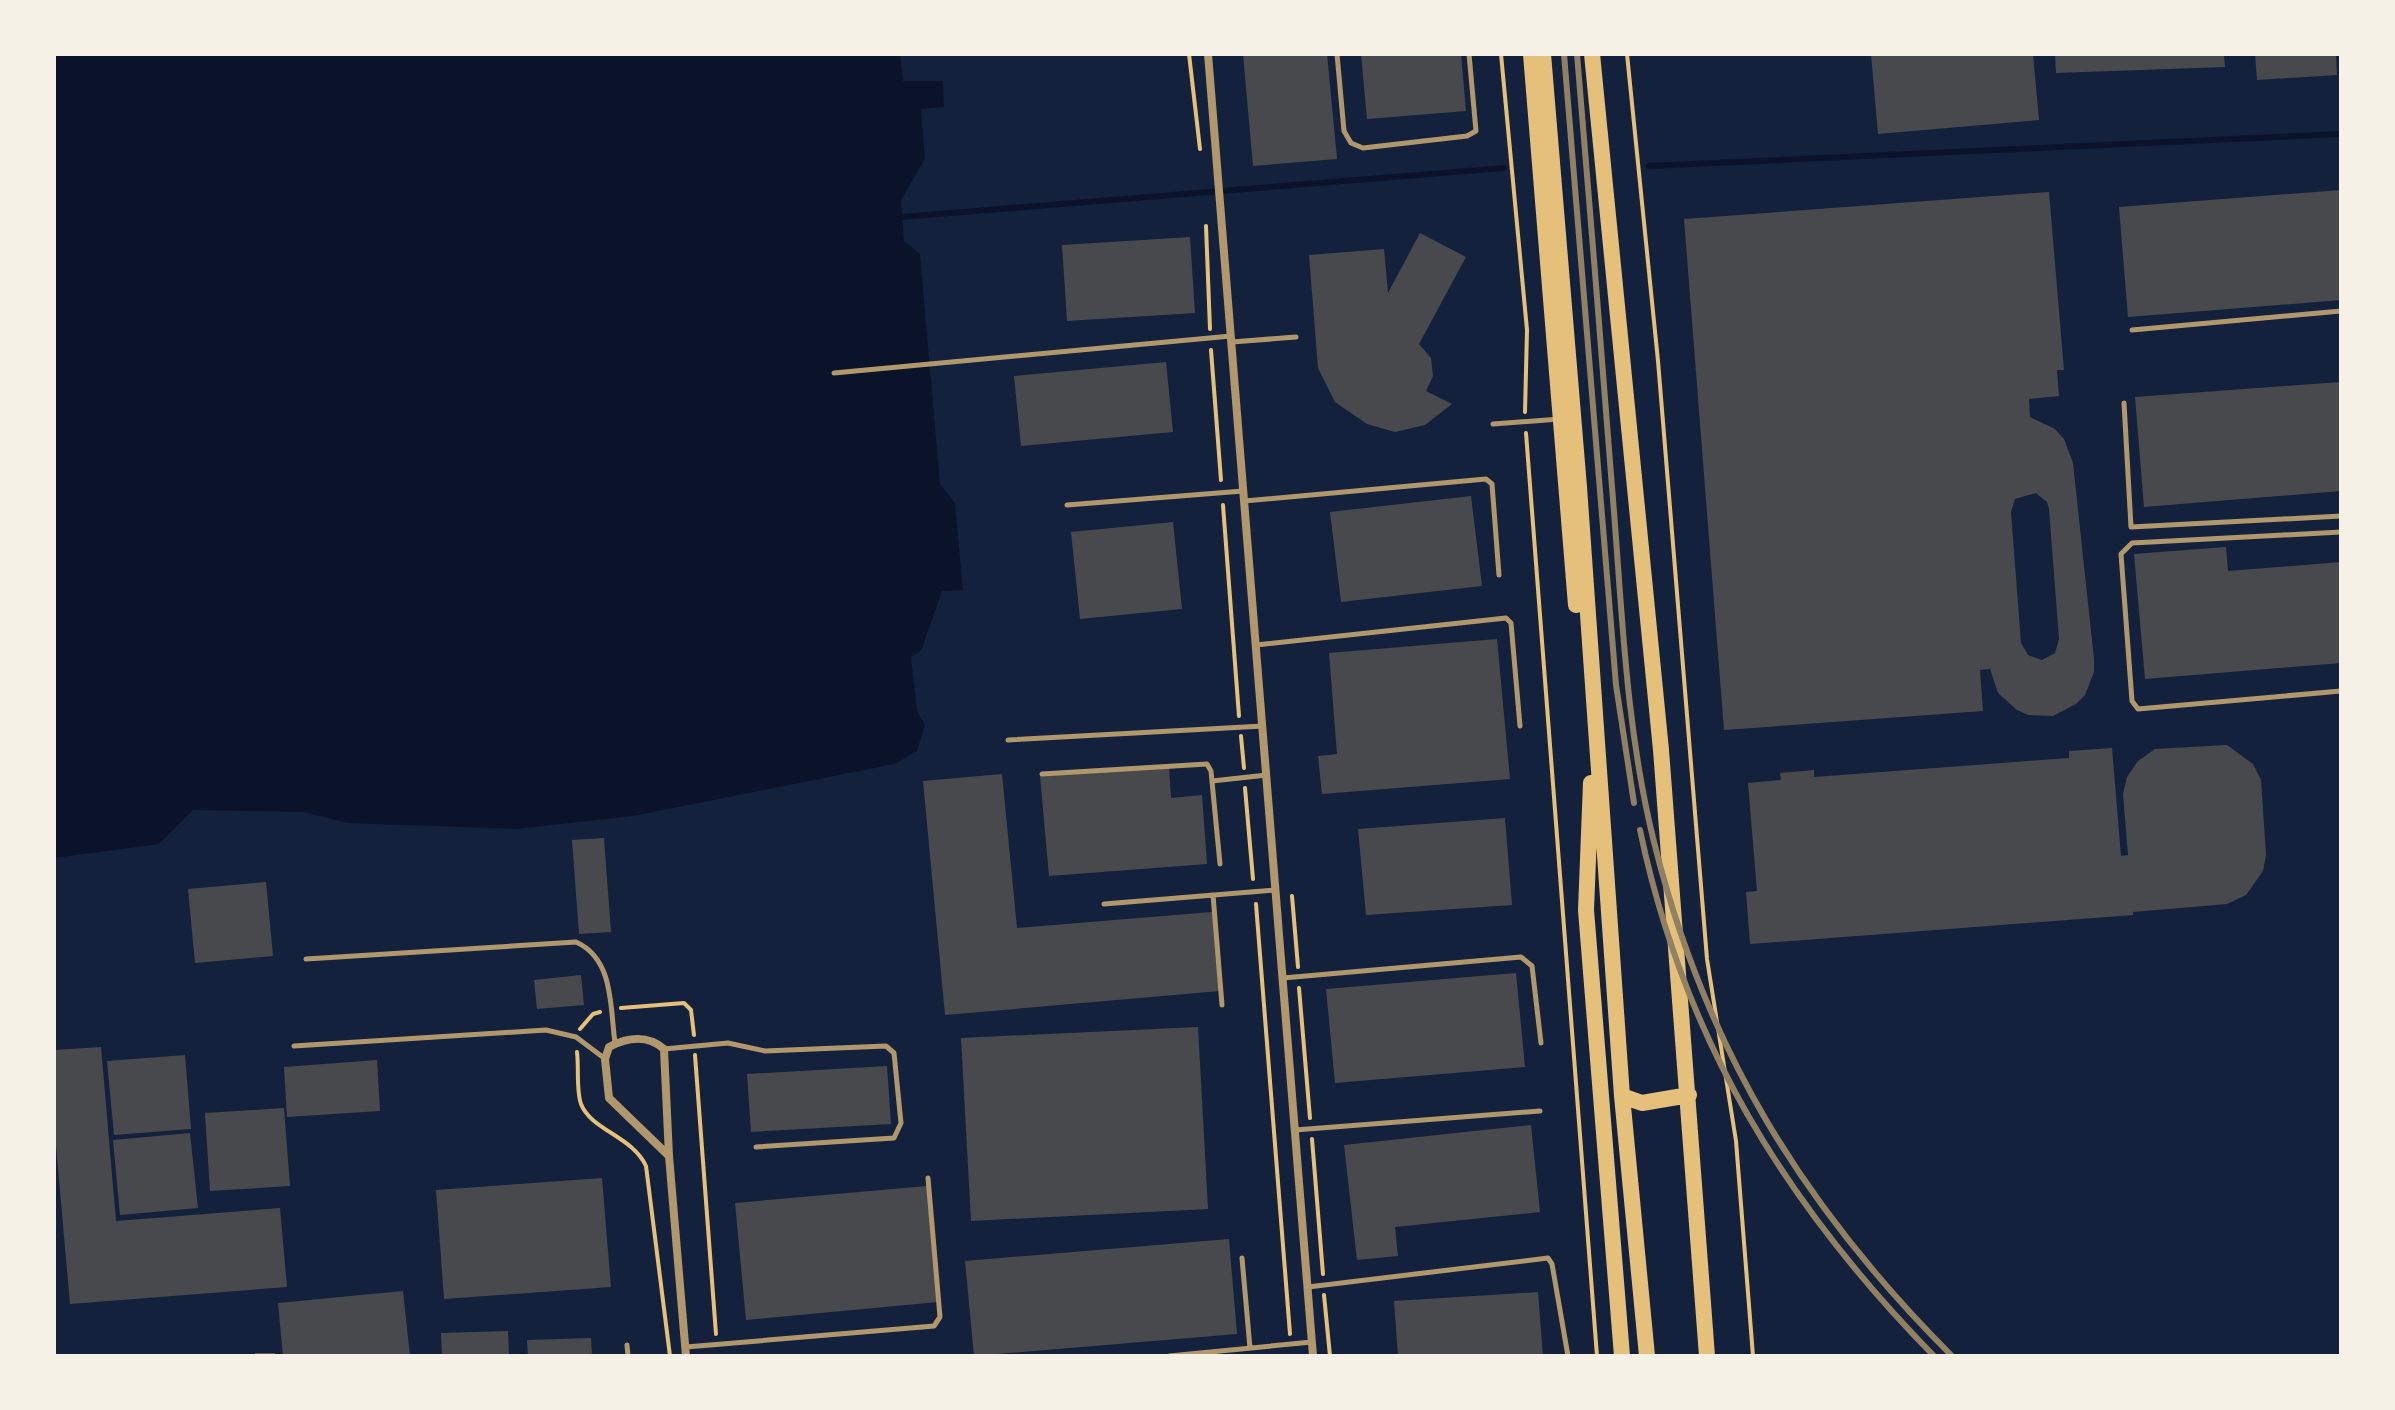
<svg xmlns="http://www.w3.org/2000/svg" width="2395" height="1410" viewBox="0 0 2395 1410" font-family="'Source Sans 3',sans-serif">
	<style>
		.water { fill: #0b132b }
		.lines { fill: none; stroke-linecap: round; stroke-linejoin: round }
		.stream { stroke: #0b132b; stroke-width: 6 }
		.building { fill: #48494c; fill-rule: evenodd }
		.path { stroke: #e5c07b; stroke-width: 4 }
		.service { stroke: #b1986c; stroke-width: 5 }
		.minor { stroke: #b1986c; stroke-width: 8 }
		.primary { stroke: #e5c07b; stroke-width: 16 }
		.rail { stroke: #918062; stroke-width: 6 }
	</style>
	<rect width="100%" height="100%" fill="#14213d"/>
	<path class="water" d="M54 54H900L903 81H943L944 107 921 109 925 159 901 200 904 241 920 254 940 484 955 503 963 590 942 591 921 651 911 657 917 711 925 725 917 751 895 764 633 816 516 829 347 823 304 812 193 810 159 844 54 858Z"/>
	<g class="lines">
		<path class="stream" d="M1649 166 2341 134
			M902 217 1504 168"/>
	</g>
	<path class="building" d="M1243 54H1327L1337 159 1253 166Z
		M1361 54H1461L1466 111 1367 119Z
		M1871 54H2033L2039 120 1878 134Z
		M2055 54H2224L2225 67 2056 73Z
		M2255 54H2336L2337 75 2257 80Z
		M2341 190V300L2128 317 2119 207Z
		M2049 192 2064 370H2057L2059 396 2029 399 2030 417 2055 429 2064 439 2073 463 2094 659V672L2085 695 2076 704 2053 716 2028 715 2017 710 1998 693 1990 669 1980 670 1983 711 1724 730 1684 219ZM2036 493 2047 502 2049 509 2059 639 2055 653 2042 660 2028 655 2021 643 2011 512 2015 499Z
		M1420 233 1466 257 1419 344 1431 358 1433 376 1426 391 1452 404 1425 425 1395 432 1367 424 1335 402 1318 368 1309 255 1384 249 1388 293Z
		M1190 237 1195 313 1067 321 1062 245Z
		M1166 362 1173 432 1021 446 1014 376Z
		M2341 382V491L2144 507 2135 397Z
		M1471 496 1482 586 1341 602 1330 512Z
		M1173 522 1182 609 1080 619 1071 532Z
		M2226 547 2228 571 2341 562V663L2145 679 2134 554Z
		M1497 639 1510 779 1322 794 1318 756 1337 754 1329 653Z
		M2227 745 2253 764 2261 780 2266 855 2263 871 2246 895 2227 904 2133 912V915L1750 944 1746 892 1757 891 1748 783 1781 780 1780 773 1814 770V777L2069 758V751L2112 748 2121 856 2128 855 2123 794 2127 777 2138 761 2155 749Z
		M1169 766 1171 798 1202 795 1207 864 1049 876 1040 776Z
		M1002 774 1017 928 1212 912 1220 991 945 1015 923 781Z
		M1505 818 1512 905 1366 915 1358 829Z
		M604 838 611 932 579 934 572 840Z
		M266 882 273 956 195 963 188 889Z
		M1516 973 1525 1067 1335 1083 1326 989Z
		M581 975 584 1005 537 1009 534 980Z
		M1198 1027 1208 1209 971 1221 961 1038Z
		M101 1047 116 1221 280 1208 287 1287 70 1304 54 1123V1050Z
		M185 1055 191 1129 114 1135 107 1061Z
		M377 1060 380 1111 287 1117 284 1067Z
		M887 1066 891 1124 751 1132 747 1074Z
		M284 1108 290 1186 210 1191 205 1113Z
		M1531 1125 1540 1212 1395 1227 1398 1256 1357 1260 1344 1145Z
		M190 1133 198 1208 120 1215 113 1140Z
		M602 1178 611 1287 444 1299 436 1190Z
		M927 1186 938 1302 746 1320 735 1203Z
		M1229 1239 1237 1334 974 1356 965 1261Z
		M403 1291 410 1356H283L278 1303Z
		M1538 1292 1543 1356H1398L1394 1301Z
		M508 1331 509 1356H442L441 1333Z
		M591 1338 592 1356H528L527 1340Z"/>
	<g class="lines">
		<path class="path" d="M1189 54 1200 149
			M1501 54 1527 330 1525 412
			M1627 54 1658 361 1707 959 1736 1141 1753 1356
			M1206 226 1210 329
			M1211 350 1221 480
			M1526 433 1597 1356
			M1223 505 1239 716
			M1241 736 1244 768
			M1245 788 1253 879
			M1292 896 1298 967
			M1256 904 1290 1334
			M1299 988 1310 1118
			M621 1008 684 1003 691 1010 694 1035
			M580 1029 593 1014 600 1012
			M577 1052C579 1068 576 1090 581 1104 591 1130 632 1136 646 1166L670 1356
			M695 1055 716 1334
			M1312 1139 1323 1274
			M1324 1295 1330 1356"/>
		<path class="service" d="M1337 54 1344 131 1351 143 1363 148 1467 136 1476 131 1469 54
			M2132 330 2341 311
			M1232 342 1296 337
			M834 373 1231 336
			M2124 403 2131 527 2341 516
			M1493 424 1560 419
			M1244 501 1486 479 1492 484 1499 575
			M1067 505 1243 491
			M2341 532 2132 543 2121 554 2132 701 2138 709 2341 691
			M1256 645 1506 618 1511 623 1520 726
			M1008 740 1263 726
			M1042 774 1207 764 1211 771 1220 864
			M1212 781 1267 775
			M1213 895 1222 1005
			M1104 904 1275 890
			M306 959 576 942C614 959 610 1007 615 1043
			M1283 978 1521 957 1532 966 1541 1043
			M294 1046 546 1030 576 1037 604 1058
			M664 1049 728 1043 765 1051 886 1046 894 1053 901 1123 894 1138 756 1147
			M1295 1130 1540 1111
			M1242 1258 1250 1348
			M1308 1287 1548 1258 1552 1264 1568 1356
			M627 1345 628 1356
			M686 1347 934 1326 940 1317 928 1178
			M256 1356H274
			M1169 1356 1312 1342"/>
		<path class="minor" d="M1208 54 1313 1356
			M669 1156 609 1098 605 1059 609 1047C628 1037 648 1035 664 1049L669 1156 686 1356"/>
		<path class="primary" d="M1531 54 1576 605
			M1543 54 1579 487 1622 1096 1647 1356
			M1592 54 1661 750 1707 1356
			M1591 783 1586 910 1622 1356
			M1622 1096 1642 1103 1689 1095"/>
		<path class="rail" d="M1564 54 1616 685 1634 803
			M1577 54C1589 198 1601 343 1612 487 1622 605 1625 726 1654 842 1705 1048 1803 1207 1952 1356
			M1640 830C1684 1040 1785 1204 1934 1356"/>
	</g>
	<rect width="2395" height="1410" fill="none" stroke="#f6f1e7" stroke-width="112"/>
</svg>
